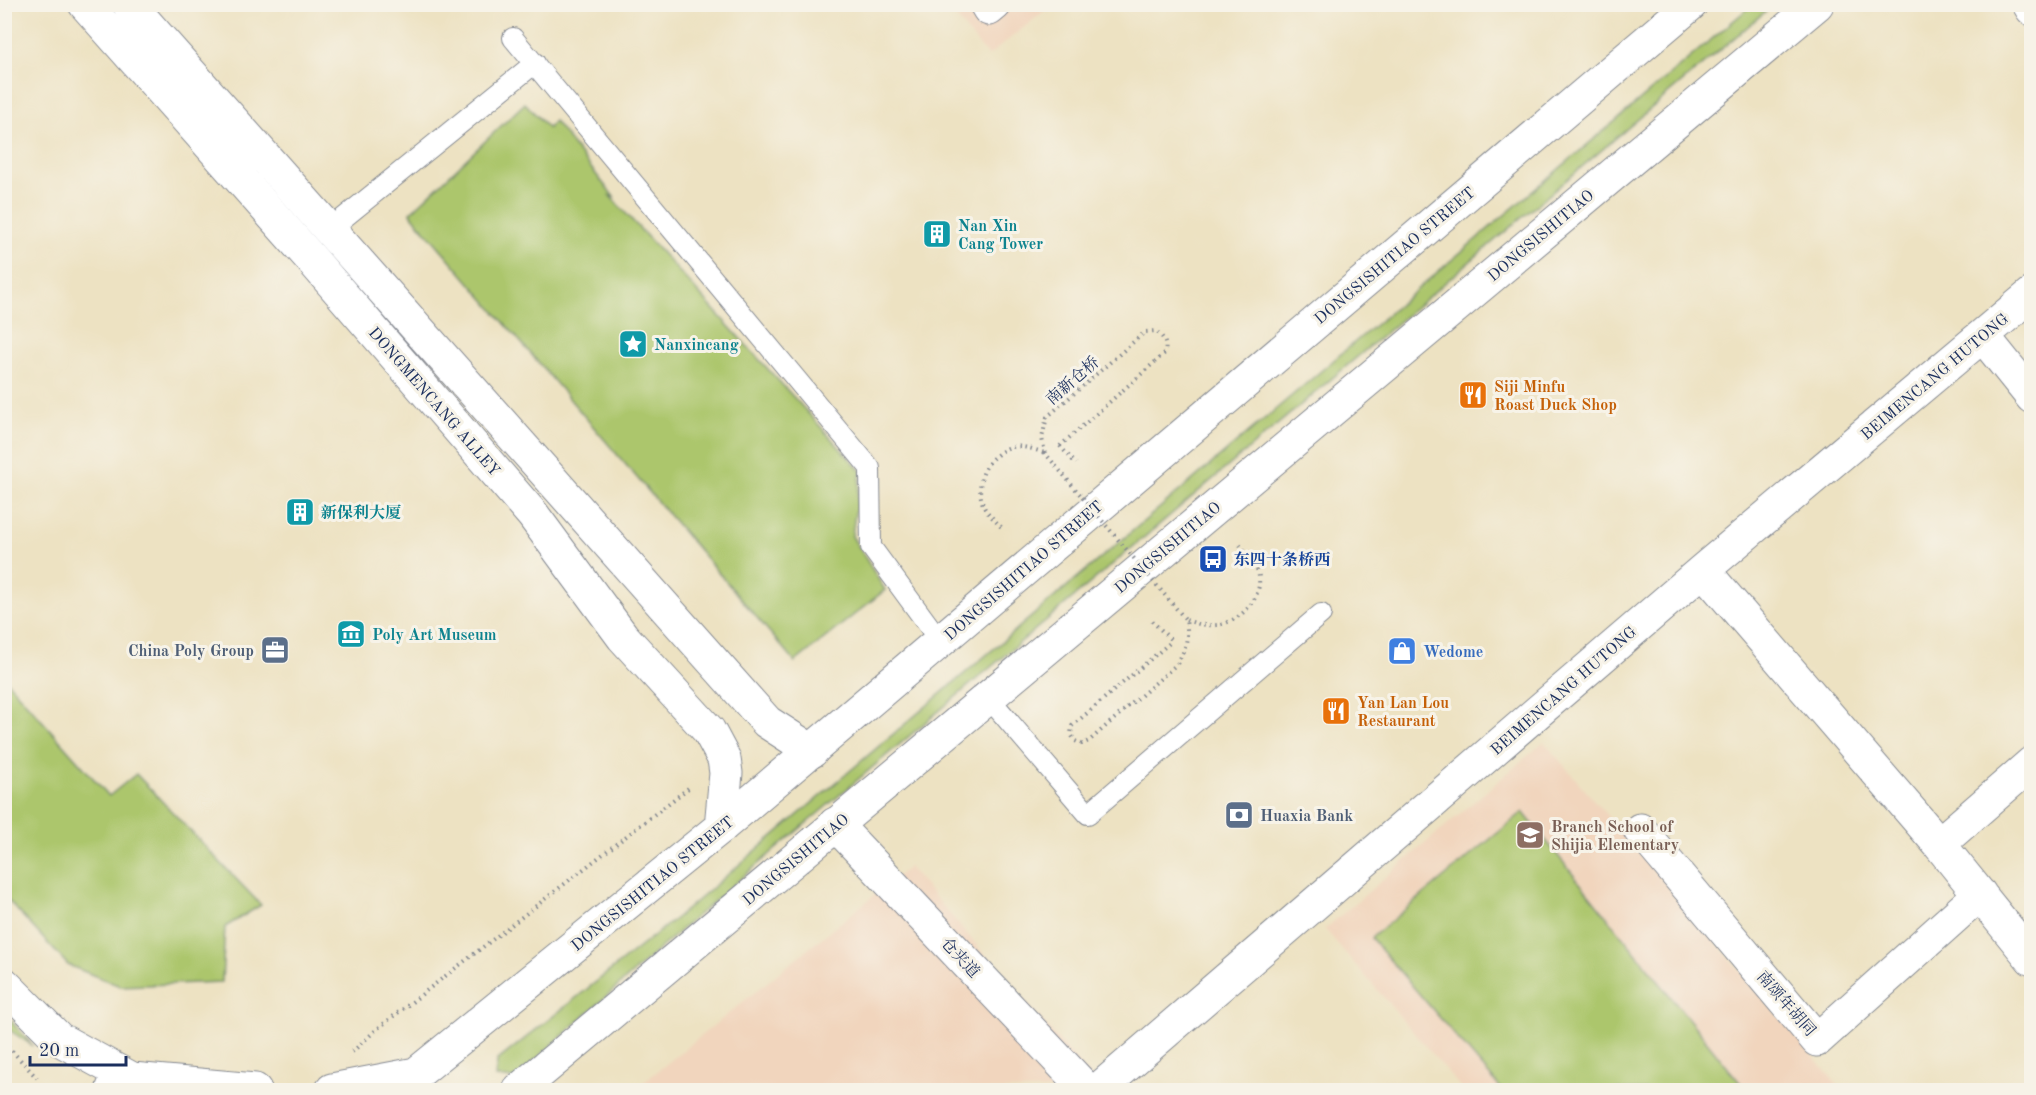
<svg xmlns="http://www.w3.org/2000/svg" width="2036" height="1095" viewBox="0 0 2036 1095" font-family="'Old Standard TT','Noto Serif SC',serif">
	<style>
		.built { fill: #f1d5bd }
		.green { fill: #acc66c; stroke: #647a65; stroke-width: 1.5 }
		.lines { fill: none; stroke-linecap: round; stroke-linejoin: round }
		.service-casing { stroke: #848890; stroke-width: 22 }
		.minor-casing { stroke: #848890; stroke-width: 35 }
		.tertiary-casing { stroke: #848890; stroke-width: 35 }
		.primary-casing { stroke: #848890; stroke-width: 35 }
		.path { stroke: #848890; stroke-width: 4; stroke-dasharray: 1.5 4.5; stroke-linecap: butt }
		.service { stroke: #fff; stroke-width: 20 }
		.minor { stroke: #fff; stroke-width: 33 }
		.tertiary { stroke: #fff; stroke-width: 33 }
		.primary { stroke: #fff; stroke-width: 33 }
		.path-bridge { stroke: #848890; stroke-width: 4; stroke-dasharray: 1.5 4.5; stroke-linecap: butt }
		.labels { text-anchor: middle; stroke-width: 6; stroke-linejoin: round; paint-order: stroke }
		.culture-label { font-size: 16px; font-weight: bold; fill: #0d838f; stroke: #f7f3e8; text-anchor: start }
		.street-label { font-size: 16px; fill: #1b2f5e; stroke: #f7f3e8 }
		.food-label { font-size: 16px; font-weight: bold; fill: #c56008; stroke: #f7f3e8; text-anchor: start }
		.transit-label { font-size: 16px; font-weight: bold; fill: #164399; stroke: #f7f3e8; text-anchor: start }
		.service-label { font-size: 16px; font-weight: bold; fill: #4e5e75; stroke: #f7f3e8; text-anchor: end }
		.shop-label { font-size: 16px; font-weight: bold; fill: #366cbe; stroke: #f7f3e8; text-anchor: start }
		.education-label { font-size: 16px; font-weight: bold; fill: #785e54; stroke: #f7f3e8; text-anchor: start }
	</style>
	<rect width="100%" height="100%" fill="#f7f3e8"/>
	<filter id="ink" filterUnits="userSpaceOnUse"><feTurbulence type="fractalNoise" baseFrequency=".0167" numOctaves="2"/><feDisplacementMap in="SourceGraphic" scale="12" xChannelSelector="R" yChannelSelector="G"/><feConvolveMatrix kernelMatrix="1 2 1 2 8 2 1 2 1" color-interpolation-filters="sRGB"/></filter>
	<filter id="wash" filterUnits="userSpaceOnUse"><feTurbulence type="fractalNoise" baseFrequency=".008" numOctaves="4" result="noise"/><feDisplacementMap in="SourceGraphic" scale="24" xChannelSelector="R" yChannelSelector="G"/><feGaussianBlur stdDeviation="1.35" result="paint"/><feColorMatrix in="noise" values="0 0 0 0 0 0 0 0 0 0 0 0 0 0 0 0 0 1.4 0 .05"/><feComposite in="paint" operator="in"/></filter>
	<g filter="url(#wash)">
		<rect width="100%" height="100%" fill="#ede2c2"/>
		<path class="built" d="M946 5H1052L988 56Z
			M1544 742 1842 1090H1463L1325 929Z
			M909 867 1102 1090H639L638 1087Z"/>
		<path class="green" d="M1752 5H1773L692 920 514 1079 496 1077 497 1061 686 910Z
			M525 103 548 128 554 121 614 197 610 196 861 471 852 536 885 590 795 662 410 213Z
			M5 679 109 796 136 774 261 905 225 927 222 982 120 986 68 965 5 897Z
			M1523 812 1724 1063 1746 1090H1502L1371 938Z
			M4 1014H5L33 1046 5 1027Z"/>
	</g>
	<g filter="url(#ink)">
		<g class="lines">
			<g class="service-casing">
				<path id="service" d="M513 38 870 468 871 547 940 641
					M330 229 535 63
					M988 697 1088 814 1321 614"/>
			</g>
			<g class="minor-casing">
				<path id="minor" d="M986 4 989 9 995 4
					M2029 4 2032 9
					M1983 336 2032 397
					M1703 570 1939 844 2032 959
					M835 824 1087 1090
					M1640 830 1817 1040 1980 894
					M1939 844 2032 763
					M1098 1090 1703 570 2032 294"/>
			</g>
			<g class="tertiary-casing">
				<path id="tertiary" d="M85 4 313 261 533 515 623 637 709 731 724 759 726 773 721 827
					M129 4 767 722 812 751"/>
			</g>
			<g class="primary-casing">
				<path id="primary" d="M4 984 59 1039 132 1079
					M113 1088 132 1079 255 1090
					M332 1090 416 1074 721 827 1691 4
					M519 1090 1817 4"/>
			</g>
			<path class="path" d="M1060 446 1076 464
				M1001 527C996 521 989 515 985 509 976 492 980 471 993 458 998 454 1006 447 1013 447 1023 445 1035 450 1045 453
				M1186 620C1197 624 1206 626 1218 625 1241 621 1265 597 1258 572 1255 562 1246 553 1240 545
				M1152 621 1172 641
				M4 1042 37 1078
				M352 1052 377 1029 691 786"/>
			<use href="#service" class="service"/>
			<use href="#minor" class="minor"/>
			<use href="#tertiary" class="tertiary"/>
			<use href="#primary" class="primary"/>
			<path class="path-bridge" d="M1060 446 1165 353C1167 343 1164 338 1156 331L1145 332 1047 417 1042 438 1045 453 1186 620C1189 638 1186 648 1177 664L1089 741 1082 744 1075 741 1071 734 1072 726 1172 641"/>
		</g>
	</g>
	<defs>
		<g id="building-square" transform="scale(1.5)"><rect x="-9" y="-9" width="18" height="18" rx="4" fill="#0f9aa8" stroke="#f7f3e8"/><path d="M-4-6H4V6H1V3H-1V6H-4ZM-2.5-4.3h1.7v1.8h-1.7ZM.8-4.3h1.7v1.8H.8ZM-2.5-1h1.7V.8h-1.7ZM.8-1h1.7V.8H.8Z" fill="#fff"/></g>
		<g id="sight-square" transform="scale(1.5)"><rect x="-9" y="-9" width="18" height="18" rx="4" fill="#0f9aa8" stroke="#f7f3e8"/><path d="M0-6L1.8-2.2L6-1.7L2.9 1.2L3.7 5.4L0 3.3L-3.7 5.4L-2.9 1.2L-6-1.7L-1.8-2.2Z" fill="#fff"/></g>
		<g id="restaurant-square" transform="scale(1.5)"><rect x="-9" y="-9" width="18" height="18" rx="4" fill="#e8710a" stroke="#f7f3e8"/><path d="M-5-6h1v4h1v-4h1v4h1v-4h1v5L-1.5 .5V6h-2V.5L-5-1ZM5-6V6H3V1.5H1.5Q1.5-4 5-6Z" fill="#fff"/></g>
		<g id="bus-square" transform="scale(1.5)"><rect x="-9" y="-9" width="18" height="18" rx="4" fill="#1a4fb4" stroke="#f7f3e8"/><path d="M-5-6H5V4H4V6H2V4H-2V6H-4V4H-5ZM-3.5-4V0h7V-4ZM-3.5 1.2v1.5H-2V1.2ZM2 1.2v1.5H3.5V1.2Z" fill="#fff"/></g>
		<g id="museum-square" transform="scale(1.5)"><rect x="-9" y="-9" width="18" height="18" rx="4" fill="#0f9aa8" stroke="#f7f3e8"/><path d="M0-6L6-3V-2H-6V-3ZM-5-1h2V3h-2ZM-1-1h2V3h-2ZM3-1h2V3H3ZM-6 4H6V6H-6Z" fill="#fff"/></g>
		<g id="office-square" transform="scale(1.5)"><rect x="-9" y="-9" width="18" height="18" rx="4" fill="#5c6f8a" stroke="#f7f3e8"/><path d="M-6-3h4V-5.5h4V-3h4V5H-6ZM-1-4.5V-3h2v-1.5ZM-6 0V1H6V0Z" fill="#fff"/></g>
		<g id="shop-square" transform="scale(1.5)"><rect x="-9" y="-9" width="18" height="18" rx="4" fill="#3f7fe0" stroke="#f7f3e8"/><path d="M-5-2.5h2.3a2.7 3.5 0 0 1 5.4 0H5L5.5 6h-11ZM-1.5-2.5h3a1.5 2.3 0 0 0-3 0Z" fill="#fff"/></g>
		<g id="bank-square" transform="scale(1.5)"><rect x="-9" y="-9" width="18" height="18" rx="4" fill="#5c6f8a" stroke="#f7f3e8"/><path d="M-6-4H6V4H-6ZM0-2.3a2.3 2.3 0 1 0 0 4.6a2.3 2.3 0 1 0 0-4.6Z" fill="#fff"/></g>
		<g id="school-square" transform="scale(1.5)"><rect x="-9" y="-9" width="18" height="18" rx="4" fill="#8d6e63" stroke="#f7f3e8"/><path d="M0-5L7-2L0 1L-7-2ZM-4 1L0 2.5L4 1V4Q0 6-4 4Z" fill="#fff"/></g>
	</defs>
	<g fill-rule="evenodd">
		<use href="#building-square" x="937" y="234"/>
		<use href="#sight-square" x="633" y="344"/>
		<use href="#restaurant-square" x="1473" y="395"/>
		<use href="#building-square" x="300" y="512"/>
		<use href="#bus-square" x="1213" y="559"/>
		<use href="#museum-square" x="351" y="634"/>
		<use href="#office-square" x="275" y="650"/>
		<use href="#shop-square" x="1402" y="651"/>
		<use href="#restaurant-square" x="1336" y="711"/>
		<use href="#bank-square" x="1239" y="815"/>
		<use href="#school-square" x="1530" y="835"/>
	</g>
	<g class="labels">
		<g class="culture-label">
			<text x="958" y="231">Nan Xin<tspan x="958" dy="18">Cang Tower</tspan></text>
			<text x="654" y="350">Nanxincang</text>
			<text x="321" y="518">新保利大厦</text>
			<text x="372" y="640">Poly Art Museum</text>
		</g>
		<g class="street-label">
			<text transform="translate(1540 235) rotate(-40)" y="6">DONGSISHITIAO</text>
			<text transform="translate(1394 255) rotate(-40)" y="6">DONGSISHITIAO STREET</text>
			<text transform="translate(1934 376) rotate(-40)" y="6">BEIMENCANG HUTONG</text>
			<text transform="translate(1072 380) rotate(-41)" y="6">南新仓桥</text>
			<text transform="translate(435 401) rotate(49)" y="6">DONGMENCANG ALLEY</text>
			<text transform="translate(1167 547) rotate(-40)" y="6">DONGSISHITIAO</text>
			<text transform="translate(1023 570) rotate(-41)" y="6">DONGSISHITIAO STREET</text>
			<text transform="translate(1563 690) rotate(-41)" y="6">BEIMENCANG HUTONG</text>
			<text transform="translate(795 859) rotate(-40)" y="6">DONGSISHITIAO</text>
			<text transform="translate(652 883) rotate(-39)" y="6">DONGSISHITIAO STREET</text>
			<text transform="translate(961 957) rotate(47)" y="6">仓夹道</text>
			<text transform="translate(1787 1003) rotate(49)" y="6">南颂年胡同</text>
		</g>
		<g class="food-label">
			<text x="1494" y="392">Siji Minfu<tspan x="1494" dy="18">Roast Duck Shop</tspan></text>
			<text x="1357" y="708">Yan Lan Lou<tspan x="1357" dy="18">Restaurant</tspan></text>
		</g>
		<g class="transit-label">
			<text x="1234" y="565">东四十条桥西</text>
		</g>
		<g class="service-label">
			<text x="254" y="656">China Poly Group</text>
			<text x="1260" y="821" text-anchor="start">Huaxia Bank</text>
		</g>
		<g class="shop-label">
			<text x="1423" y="657">Wedome</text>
		</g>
		<g class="education-label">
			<text x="1551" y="832">Branch School of<tspan x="1551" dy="18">Shijia Elementary</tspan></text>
		</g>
	</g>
	<rect width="2036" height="1095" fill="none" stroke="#f7f3e8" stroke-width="24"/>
	<path d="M30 1056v9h96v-9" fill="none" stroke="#1b2f5e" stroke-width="3"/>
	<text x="39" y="1056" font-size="18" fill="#1b2f5e" stroke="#f7f3e8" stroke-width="4.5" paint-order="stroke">20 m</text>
</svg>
